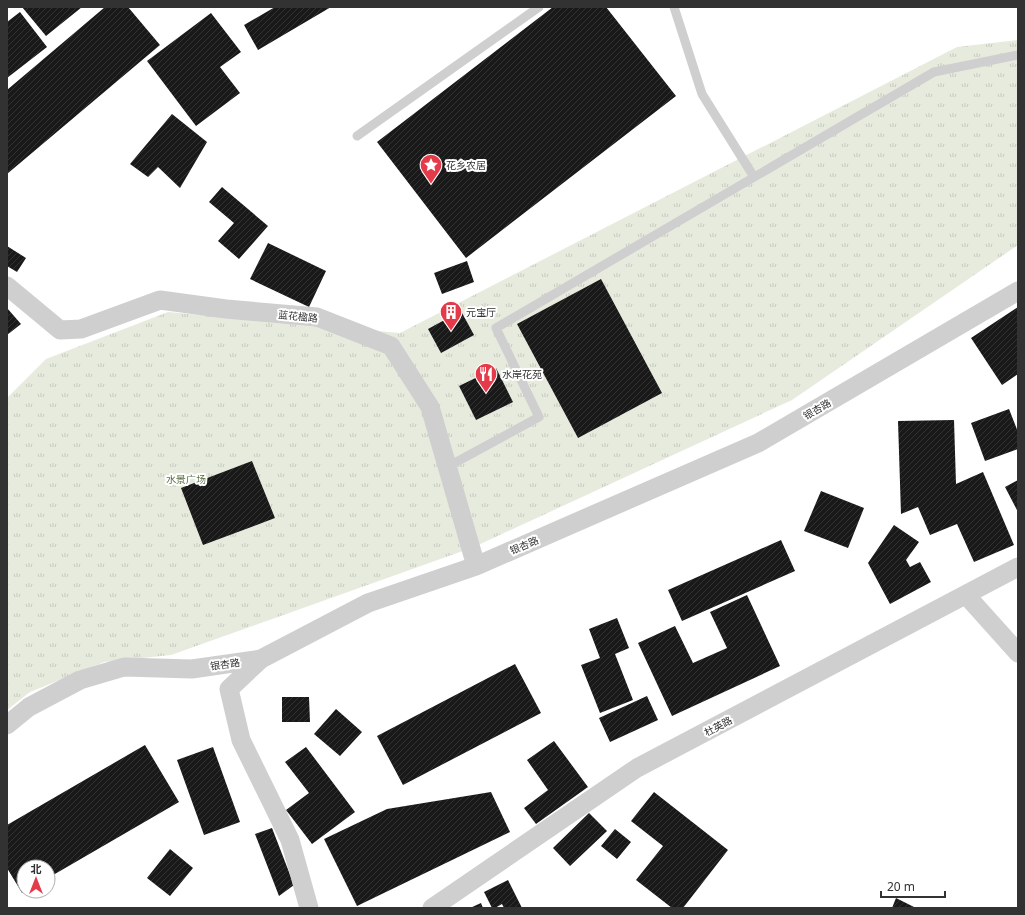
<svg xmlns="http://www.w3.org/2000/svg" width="1025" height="915" viewBox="0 0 1025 915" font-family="'Noto Sans','Noto Sans SC',sans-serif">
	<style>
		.park { fill: url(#park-tufts) }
		.building { fill: url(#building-hatch) }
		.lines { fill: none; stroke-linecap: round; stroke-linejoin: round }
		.service { stroke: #cfcfcf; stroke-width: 9 }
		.minor { stroke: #cfcfcf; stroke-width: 19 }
		.labels { text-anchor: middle; stroke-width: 4; stroke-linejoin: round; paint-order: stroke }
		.poi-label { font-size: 10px; fill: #323232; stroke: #fff; text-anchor: start }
		.street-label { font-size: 10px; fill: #323232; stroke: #fff }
		.park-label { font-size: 10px; fill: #566f3f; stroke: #fff }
	</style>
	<defs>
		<pattern id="park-tufts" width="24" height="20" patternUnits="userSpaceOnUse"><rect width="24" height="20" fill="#e6ebde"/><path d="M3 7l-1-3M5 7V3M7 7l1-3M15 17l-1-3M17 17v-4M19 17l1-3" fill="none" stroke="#c6cabf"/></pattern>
		<pattern id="building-hatch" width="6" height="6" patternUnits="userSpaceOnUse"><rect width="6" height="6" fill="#191919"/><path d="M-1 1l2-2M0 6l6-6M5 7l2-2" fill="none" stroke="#323232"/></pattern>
	</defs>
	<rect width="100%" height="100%" fill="#fff"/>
	<path class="park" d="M1018 40V245L792 400 474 547 171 655 104 662 30 692 7 710V398L46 359 168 312 400 333 957 47Z"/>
	<path class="building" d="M22 7H82L46 36Z
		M105 7H128L160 45 7 174V90Z
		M275 7H331L258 50 244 25Z
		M553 7H606L676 96 466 258 377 142Z
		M20 12 47 47 7 78V22Z
		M211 13 241 52 220 67 240 93 196 126 147 61Z
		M172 114 207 142 180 188 158 167 148 177 130 164Z
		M222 187 268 226 239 259 218 241 234 223 209 202Z
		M268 243 326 271 309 307 250 279Z
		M7 246 26 258 17 272 7 266Z
		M467 261 474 282 442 294 434 273Z
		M601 279 662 393 578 438 517 324Z
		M1018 307V374L1002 385 971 338Z
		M7 308 21 324 7 335Z
		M461 311 474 335 441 353 428 329Z
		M496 368 513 402 476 420 459 386Z
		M1009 409 1018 432V449L985 461 971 423Z
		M954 420 956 484 983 472 1014 545 974 562 957 524 930 535 918 507 901 514 898 421Z
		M252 461 275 518 203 545 181 488Z
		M1018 480V512L1005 487Z
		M821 491 864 508 848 548 804 531Z
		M894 525 919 542 906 560 910 567 920 562 931 582 890 604 868 563Z
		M781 540 795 571 682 621 668 590Z
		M747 595 780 666 672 716 638 643 675 626 693 663 727 648 710 612Z
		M617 618 629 648 615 654 633 700 600 713 581 665 600 658 589 629Z
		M515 664 541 713 403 785 377 736Z
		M647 696 658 720 610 742 599 718Z
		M282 697H309L310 722H282Z
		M336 709 362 732 340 756 314 734Z
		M554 741 588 787 536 824 524 808 548 790 527 760Z
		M145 745 179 802 48 878V867H24V891H26L22 893 7 868V825Z
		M213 747 240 822 204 835 177 760Z
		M306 747 355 812 312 844 286 810 309 793 285 762Z
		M491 792 510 832 357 906 324 839 387 809Z
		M654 792 728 850 683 908H672L636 880 663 846 631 821Z
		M589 813 607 831 570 866 553 848Z
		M272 828 294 885 279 896 255 834Z
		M615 829 631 842 617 859 601 846Z
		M170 849 193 868 170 896 147 878Z
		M508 880 522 908H504L502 904 495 908H492L484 892Z
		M896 898 916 908H892Z
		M481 903 483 908H470Z"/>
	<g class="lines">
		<path class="service" d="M674 7 702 94 754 177
			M357 136 539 7
			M447 467 539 417 496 328 934 72 1018 55"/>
		<path class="minor" d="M7 286 60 330 81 329 160 300 226 309 317 317 391 346 430 407 476 566
			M966 595 1018 653
			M261 659 229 689 241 740 290 840 309 908
			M7 725 29 707 80 680 124 667 192 669 261 659 368 603 476 566 758 443 1018 291
			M432 908 637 768 1018 567"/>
	</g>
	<defs>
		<g id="sight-pin" transform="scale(1.15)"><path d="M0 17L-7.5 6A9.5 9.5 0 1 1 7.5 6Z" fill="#e43a49" stroke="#fff"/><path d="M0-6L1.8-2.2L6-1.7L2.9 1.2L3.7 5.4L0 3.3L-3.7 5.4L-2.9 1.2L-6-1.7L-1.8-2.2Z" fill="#fff"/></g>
		<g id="building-pin" transform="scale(1.15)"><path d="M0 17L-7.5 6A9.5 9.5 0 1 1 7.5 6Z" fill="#e43a49" stroke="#fff"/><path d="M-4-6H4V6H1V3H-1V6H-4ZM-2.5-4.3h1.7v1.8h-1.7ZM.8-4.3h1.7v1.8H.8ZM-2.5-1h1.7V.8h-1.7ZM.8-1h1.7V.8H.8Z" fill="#fff"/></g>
		<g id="restaurant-pin" transform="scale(1.15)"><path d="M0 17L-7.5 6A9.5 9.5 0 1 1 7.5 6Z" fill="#e43a49" stroke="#fff"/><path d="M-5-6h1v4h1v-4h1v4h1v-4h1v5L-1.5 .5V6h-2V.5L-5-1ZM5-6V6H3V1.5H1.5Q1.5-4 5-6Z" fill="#fff"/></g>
	</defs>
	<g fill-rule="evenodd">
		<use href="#sight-pin" x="431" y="165"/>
		<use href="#building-pin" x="451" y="312"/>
		<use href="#restaurant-pin" x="486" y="374"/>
	</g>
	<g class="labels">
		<g class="poi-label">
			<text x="446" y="169">花乡农居</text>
			<text x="466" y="316">元宝厅</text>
			<text x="502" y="378">水岸花苑</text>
		</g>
		<g class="street-label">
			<text transform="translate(298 316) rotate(6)" y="4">蓝花楹路</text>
			<text transform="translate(817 409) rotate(-30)" y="4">银杏路</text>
			<text transform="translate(524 545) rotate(-23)" y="4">银杏路</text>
			<text transform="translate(225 664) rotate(-8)" y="4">银杏路</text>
			<text transform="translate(718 726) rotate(-28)" y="4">杜英路</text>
		</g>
		<g class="park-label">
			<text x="186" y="483">水景广场</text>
		</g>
	</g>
	<rect width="1025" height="915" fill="none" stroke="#323232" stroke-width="16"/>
	<g transform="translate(36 879)"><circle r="19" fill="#ffffff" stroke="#adadad"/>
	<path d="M0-3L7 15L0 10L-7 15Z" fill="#e43a49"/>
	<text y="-6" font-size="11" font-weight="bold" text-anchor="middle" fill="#323232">北</text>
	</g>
	<path d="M881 891v6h64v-6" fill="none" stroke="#323232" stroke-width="2"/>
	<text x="887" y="891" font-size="12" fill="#323232" stroke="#ffffff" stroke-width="3" paint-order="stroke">20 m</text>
</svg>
